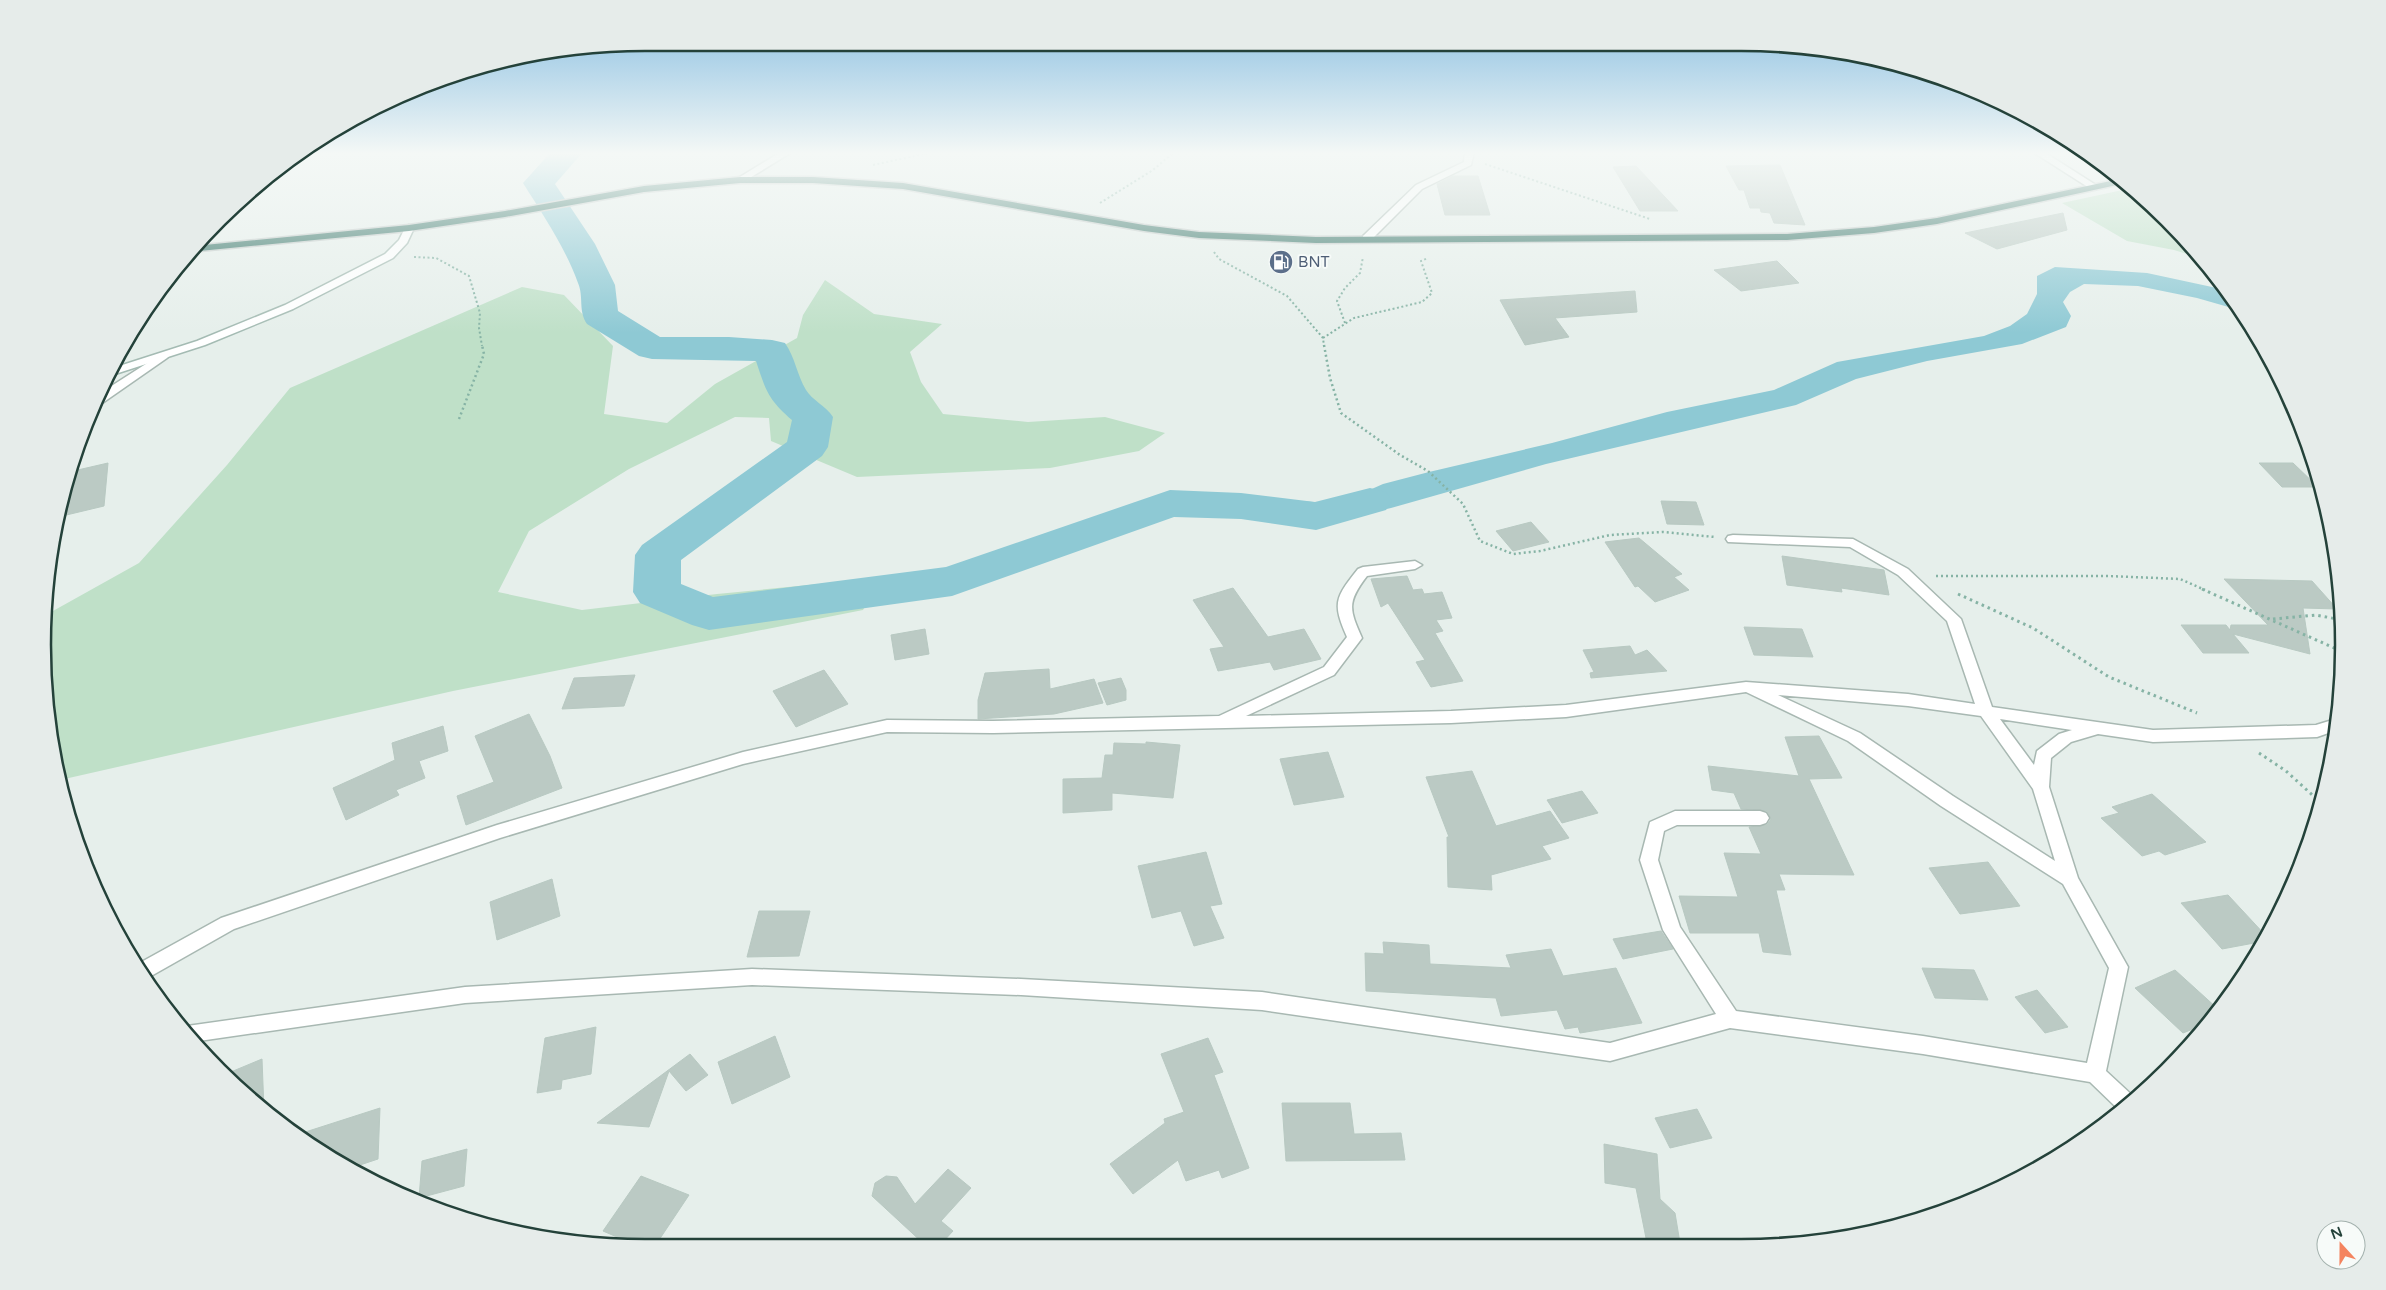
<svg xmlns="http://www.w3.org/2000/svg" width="2386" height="1290" viewBox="0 0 2386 1290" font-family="'Varela Round',sans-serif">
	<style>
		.green { fill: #bfe0c8 }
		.water { fill: #8ec9d4 }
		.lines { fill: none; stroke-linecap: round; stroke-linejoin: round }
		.river { fill: #8ec9d4; fill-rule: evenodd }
		.building { fill: #bbcac4; stroke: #b8c9c2 }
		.street-casing { stroke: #a8b8b2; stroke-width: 3 }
		.secondary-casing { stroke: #a4bbb3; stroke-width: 3 }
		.highway-casing { stroke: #c2cac8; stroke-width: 3 }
		.path-far2 { stroke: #86b3a5; stroke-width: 2; stroke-dasharray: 2 2.5; stroke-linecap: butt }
		.path-far1 { stroke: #86b3a5; stroke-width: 2.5; stroke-dasharray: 2 3; stroke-linecap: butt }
		.path { stroke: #86b3a5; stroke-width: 3; stroke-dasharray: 2.5 4; stroke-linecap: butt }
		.street { fill: #fff; fill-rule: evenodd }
		.secondary { fill: #fff; fill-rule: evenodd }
		.highway { fill: #2f6f62; fill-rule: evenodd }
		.labels { text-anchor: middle; stroke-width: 4; stroke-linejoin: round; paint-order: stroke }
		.far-service-label { font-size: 15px; fill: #4e5e75; stroke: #f7fbf9; text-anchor: start }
		.rim { fill: none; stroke: #24423a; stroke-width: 2.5 }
	</style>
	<rect width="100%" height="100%" fill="#e6efeb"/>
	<path class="green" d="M2132 188 2138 192 2200 258 2174 250 2127 241 2062 203Z
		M825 280 874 314 942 324 910 352 921 382 943 414 1028 422 1105 417 1165 433 1139 451 1050 468 857 477 771 441 769 418 735 417 629 469 529 531 498 592 582 610 717 594 881 578 863 610 453 691 60 780 44 685V616L139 563 227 465 290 388 522 287 564 295 613 346 604 414 667 423 715 384 797 338 803 315Z"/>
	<path class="water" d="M2055 267 2147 273 2226 290 2239 310 2197 298 2138 286 2084 284 2070 292 2063 302 2071 316 2066 327 2022 344 1927 361 1856 379 1796 405 1546 464 1391 508 1348 518 1303 524 1301 501 1338 504 1383 484 1429 472 1552 443 1667 412 1774 390 1837 362 1984 336 2010 326 2027 314 2037 294V276Z"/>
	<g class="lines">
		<path class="river" d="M551 152H583L555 184 595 244 615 285 618 311 660 337H729L772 340 785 343C795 357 797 375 806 390 812 400 826 406 833 417L828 447 822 456 681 560V584L713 597 946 567 1170 490 1241 493 1315 502 1370 488 1386 492 1392 501 1386 510 1316 530 1241 519 1174 517 952 596 709 630 692 625 640 603 633 592 635 555 642 545 787 442 792 420C768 399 766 391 756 361L652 359 639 356 587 324C578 311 584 297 578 283 565 247 543 215 523 183Z"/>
	</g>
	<path class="building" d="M1780 165 1805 225 1774 223 1770 213 1761 212 1760 208H1750L1744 190H1739L1726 166Z
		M1636 166 1678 211H1640L1613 167Z
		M1453 176H1478L1490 215H1445L1437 184Z
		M2063 213 2067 230 1997 249 1965 233Z
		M1777 261 1799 283 1741 291 1714 270Z
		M1635 291 1637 312 1555 318 1569 337 1525 345 1500 300Z
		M108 463 104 506 58 517 63 489 69 472Z
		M2259 463H2293L2318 487H2282Z
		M1661 501 1696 502 1704 525 1667 524Z
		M1531 522 1549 542 1513 551 1496 531Z
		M1639 538 1682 574 1674 577 1689 590 1655 602 1638 586 1635 587 1605 542Z
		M1782 556 1884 570 1889 595 1841 588 1842 592 1787 585Z
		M1407 576 1413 590 1422 589 1424 594 1442 592 1452 618 1436 620 1443 631 1435 633 1463 681 1431 687 1416 662 1425 660 1388 603 1381 607 1371 579Z
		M2224 579 2312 581 2337 609 2303 608 2310 654 2233 634 2249 653H2203L2181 625H2226L2230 630 2231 625H2268Z
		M1233 588 1268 637 1304 629 1321 659 1274 670 1270 662 1218 671 1210 649 1224 647 1193 600Z
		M1744 627 1802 629 1813 657 1754 655Z
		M925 629 929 654 895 660 891 635Z
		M1630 646 1635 655 1647 650 1667 671 1591 678 1590 673 1594 672 1583 650Z
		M1049 669 1050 689 1094 679 1103 703 1054 714 978 719V700L985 673Z
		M824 670 848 704 796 727 773 691Z
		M635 675 624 706 562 709 574 678Z
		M1121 678 1126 690V700L1107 705 1098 683Z
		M529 714 550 756 562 788 466 825 457 796 494 782 475 736Z
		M443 726 448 751 419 761 425 778 396 790 399 795 346 820 333 788 395 760 392 743Z
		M1819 736 1842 778 1809 779 1854 875 1779 874 1785 890H1776L1791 955 1763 952 1759 933H1690L1679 896 1738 897 1724 853 1761 854 1749 827 1767 825 1771 819 1767 811 1741 809 1734 793 1712 790 1708 766 1799 776 1785 737Z
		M1146 742 1180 745 1173 798 1112 793V810L1063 813V779L1102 778 1105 755H1113L1114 743 1146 744Z
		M1328 752 1344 797 1294 805 1280 759Z
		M1472 771 1496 826 1550 811 1569 838 1542 846 1551 859 1491 875 1492 890 1448 887 1447 837H1449L1426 777Z
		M1582 791 1598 813 1562 823 1547 800Z
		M2152 794 2206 842 2165 855 2159 851 2142 856 2101 818 2119 813 2112 807Z
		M1206 852 1222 904 1210 906 1224 938 1194 946 1181 911 1152 918 1138 866Z
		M1988 862 2020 906 1960 914 1929 868Z
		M552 879 560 916 497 940 490 902Z
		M2228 895 2267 937 2265 941 2222 949 2181 903Z
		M759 911H810L799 956 747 957Z
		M1661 931 1673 949 1623 959 1613 939Z
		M1383 942 1429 945 1430 964 1511 968 1506 955 1551 949 1563 976 1616 968 1642 1023 1580 1033 1578 1027 1565 1029 1557 1010 1501 1016 1496 998 1366 991 1365 953 1384 954Z
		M1922 968 1974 970 1988 1000 1935 998Z
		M2175 970 2218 1009 2208 1023 2183 1033 2135 988Z
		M2037 990 2068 1027 2045 1033 2015 997Z
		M596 1027 591 1074 562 1080 561 1089 537 1093 545 1038Z
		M775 1036 790 1077 732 1104 718 1062Z
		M1208 1038 1223 1072 1214 1075 1249 1168 1222 1178 1219 1170 1186 1181 1178 1160 1133 1194 1110 1164 1165 1123 1164 1119 1184 1112 1161 1054Z
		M690 1054 708 1075 686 1091 669 1071 649 1127 597 1123Z
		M262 1059 264 1110 226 1074Z
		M1282 1103H1350L1354 1134 1401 1133 1405 1160 1286 1161Z
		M380 1108 378 1159 348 1169 296 1135Z
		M1697 1109 1712 1138 1670 1148 1655 1118Z
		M1604 1144 1657 1154 1660 1199 1675 1213 1680 1243H1647L1636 1188 1605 1183Z
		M467 1149 464 1186 419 1198 422 1161Z
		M948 1169 971 1188 941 1221 953 1231 940 1245H925L872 1196 875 1183 886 1176 897 1177 915 1204Z
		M641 1176 689 1195 655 1246H638L603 1231Z"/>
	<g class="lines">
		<g class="street-casing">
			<path id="street" d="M781 152H792L743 182 735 180Z
				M1465 152H1474L1471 165 1422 189 1371 240H1363V236L1416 185 1464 162Z
				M2033 152H2044L2099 187 2091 189Z
				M163 353 167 354 169 356 167 358 98 406H93L99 394Z
				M1733 535 1853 539 1908 569 1961 619 1992 707 2153 730 2316 725 2339 718 2337 730 2317 737 2153 742 2098 734 2071 742 2051 758 2049 787 2078 878 2128 967 2106 1071 2133 1096 2118 1109 2090 1082 1923 1054 1730 1028 1610 1061 1262 1010 1021 995 752 985 465 1003 192 1042 180 1027 465 987 752 969 1021 979 1262 992 1610 1043 1716 1014 1663 930 1640 860 1650 822 1675 811H1760L1766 813 1769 818 1766 823 1760 825H1677L1664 831 1658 860 1680 927 1736 1011 1923 1036 2087 1063 2109 968 2063 884 1941 806 1848 741 1746 692 1566 717 1451 723 993 733 887 732 743 764 500 838 234 929 144 980 136 965 221 918 497 825 743 752 887 720 993 721 1219 716 1324 667 1347 637C1332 603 1335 598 1358 569L1363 567 1415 561 1422 565 1415 569 1367 576C1347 602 1349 609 1362 638L1334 675 1246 716 1451 711 1566 705 1746 682 1908 694 1975 704 1947 621 1898 575 1850 547 1728 542 1726 539 1728 536ZM1778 695 1908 706 1981 716 2033 789 2055 861 1953 796 1860 733ZM2000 719 2072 730 2059 734 2037 751 2034 765Z"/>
		</g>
		<g class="secondary-casing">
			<path id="secondary" d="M409 225 414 228 407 243 393 258 293 309 205 345 109 376 113 368 197 341 285 305 385 254 399 240 406 226Z"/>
		</g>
		<g class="highway-casing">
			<path id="highway" d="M740 177H813L903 183 1144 225 1199 232 1316 237 1787 234 1874 227 1937 218 2120 179 2126 183 1937 224 1874 233 1787 240 1316 243 1199 238 1144 231 903 189 813 183H740L644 192 505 217 409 231 189 252 194 246 409 225 505 211 644 186Z"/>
		</g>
		<path class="path-far2" d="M1485 164 1650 219
			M873 165 933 152
			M1100 203 1153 170 1174 152
			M1214 252 1219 259 1287 296 1323 338 1324 346
			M414 257 436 258 469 276 480 313 479 328 482 346
			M1345 323 1337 301 1345 288 1360 273 1363 257
			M1323 338 1354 318 1422 302 1432 293 1421 261 1428 258"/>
		<path class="path-far1" d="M1324 345 1330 378 1341 413 1400 455 1428 471 1463 504 1480 541 1513 554 1540 551 1610 535 1663 532 1715 537
			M459 419 484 354 482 345
			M1936 576H2108L2180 579 2205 590"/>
		<path class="path" d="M2202 589 2341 651
			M1958 594 2033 628 2109 677 2197 713
			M2273 619 2316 615 2342 620
			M2259 753 2286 771 2320 802"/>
		<use href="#street" class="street"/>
		<use href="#secondary" class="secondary"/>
		<use href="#highway" class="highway"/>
	</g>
	<linearGradient id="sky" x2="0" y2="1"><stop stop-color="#84bce0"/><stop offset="0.46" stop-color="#f4f8f6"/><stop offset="1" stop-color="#f4f8f6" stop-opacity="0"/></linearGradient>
	<rect width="2386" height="333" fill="url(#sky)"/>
	<defs>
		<g id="fuel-disc" transform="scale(1.25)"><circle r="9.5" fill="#5c6f8a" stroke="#f7fbf9"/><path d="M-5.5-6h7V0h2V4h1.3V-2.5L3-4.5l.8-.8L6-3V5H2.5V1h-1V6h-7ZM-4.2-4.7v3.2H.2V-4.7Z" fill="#fff"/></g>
	</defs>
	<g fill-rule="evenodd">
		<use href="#fuel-disc" x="1281" y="262"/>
	</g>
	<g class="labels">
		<g class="far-service-label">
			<text x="1298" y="267">BNT</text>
		</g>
	</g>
	<path d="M0 0H2386V1290H0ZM645 51H1741A594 594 0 0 1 2335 645V645A594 594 0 0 1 1741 1239H645A594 594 0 0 1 51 645V645A594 594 0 0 1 645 51Z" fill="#e6ecea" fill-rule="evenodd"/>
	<path class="rim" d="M645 51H1741A594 594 0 0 1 2335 645V645A594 594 0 0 1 1741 1239H645A594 594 0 0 1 51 645V645A594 594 0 0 1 645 51Z"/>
	<g transform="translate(2341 1245) rotate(339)"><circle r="24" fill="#f7fbf9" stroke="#a3b1ad"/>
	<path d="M0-4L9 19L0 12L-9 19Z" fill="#f4845f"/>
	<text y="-8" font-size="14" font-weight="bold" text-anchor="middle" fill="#24423a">N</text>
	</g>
</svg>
